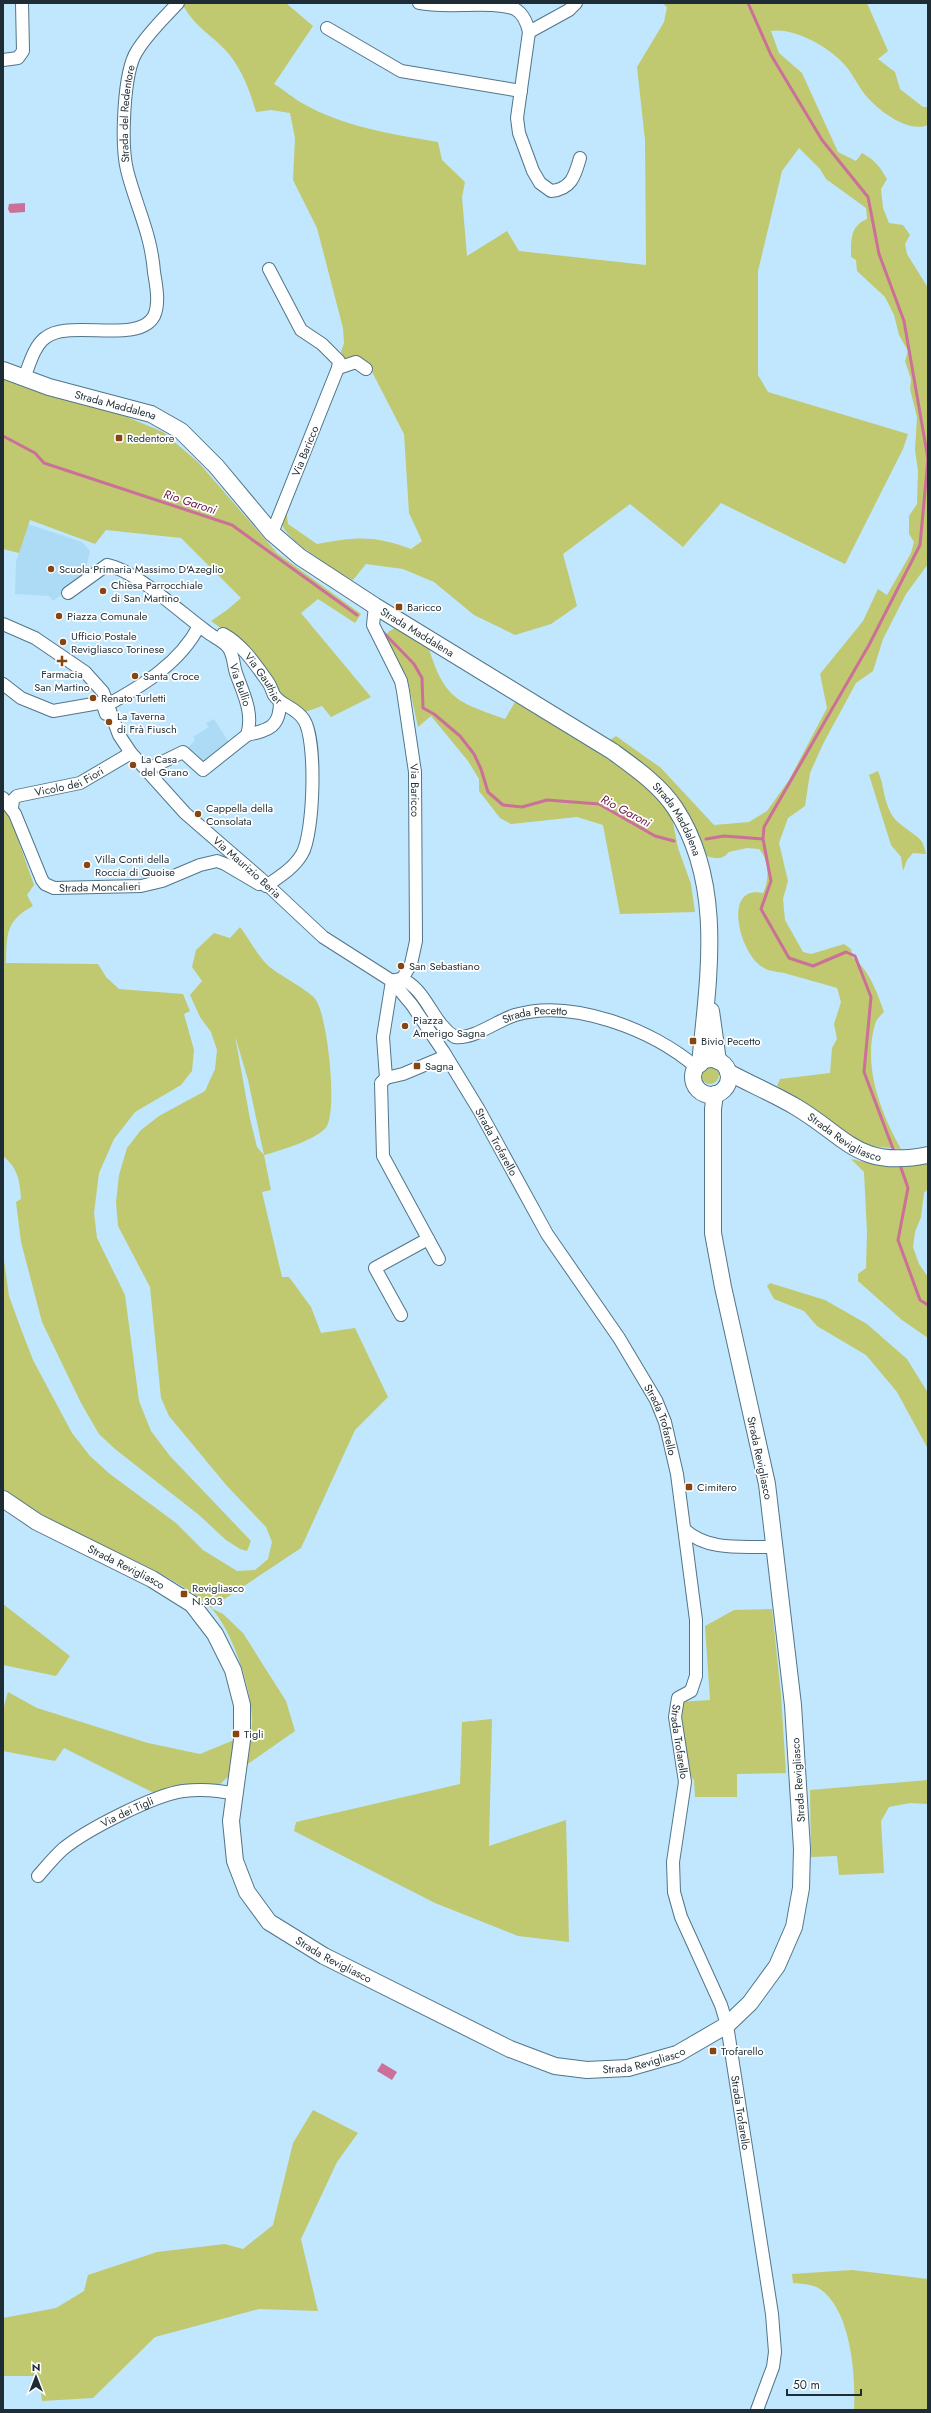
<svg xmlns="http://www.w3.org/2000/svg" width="931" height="2413" viewBox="0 0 931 2413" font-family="Jost,sans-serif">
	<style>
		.built { fill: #addbf5 }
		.green { fill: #c0c870; fill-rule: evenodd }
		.water { fill: #cb7098 }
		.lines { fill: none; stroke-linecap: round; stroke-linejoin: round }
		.stream { stroke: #cb7098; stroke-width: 3 }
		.street-casing { stroke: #527588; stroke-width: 14 }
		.secondary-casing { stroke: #527588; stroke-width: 18 }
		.street { stroke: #fff; stroke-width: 12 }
		.secondary { stroke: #fff; stroke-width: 16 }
		.poi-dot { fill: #874512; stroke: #fff; stroke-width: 1.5 }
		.labels { text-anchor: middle; stroke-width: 3.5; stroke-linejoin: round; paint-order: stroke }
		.street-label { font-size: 11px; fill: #1e2d35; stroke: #fff }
		.poi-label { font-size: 11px; fill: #1e2d35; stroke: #fff; text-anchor: start }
		.water-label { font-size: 12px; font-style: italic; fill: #6a1743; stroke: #fff }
	</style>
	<rect width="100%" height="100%" fill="#c0e7fd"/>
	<path class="built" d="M28 524 82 542 90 551 84 577 53 601 49 596 15 594 16 562Z
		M214 719 232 747 206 768 186 750 195 740 193 737 209 727 206 723Z"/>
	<path class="green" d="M185 3H286L313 26 274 84C284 90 293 98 302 103 343 127 392 134 438 142L442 160 465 182 462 197 467 256 507 231 519 251 646 265 645 140 637 67 664 22 667 7 662 3H867L888 51 878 59 895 72 900 89 923 107H928V125C907 134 875 108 863 92 856 82 851 71 842 62 827 46 793 27 771 31L779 53 802 73 838 152 856 161 862 153C875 160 880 167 887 179L881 189 883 208 889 223 903 225 910 235 905 244 907 254 928 288V564L906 594 883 639 873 671 856 683 823 744 810 773 805 806 788 818 779 843 788 881 783 899 785 920 803 952 811 954 844 944 851 949 853 958C868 968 878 994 884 1012 881 1015 876 1020 875 1024 863 1067 880 1111 901 1149L861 1145 800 1101 777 1086 780 1079 830 1073 832 1048 837 1039 834 1024 841 1002 837 988C820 983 802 978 784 973 778 972 769 971 764 968 740 956 721 884 763 893 770 880 769 859 759 849L747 848 729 852C722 860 716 859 707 856 688 803 656 771 610 740L616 736 661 768 714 825 749 822 767 811 789 780 827 708 820 674 863 621 878 589 887 595 911 553 914 542 909 534V516L917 504 918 471 915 450 917 417 910 389 911 379 905 361 908 351 899 335 894 315 885 297 857 271 856 260 851 257C851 240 850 226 867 219L866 208 826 179 820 169 799 148 782 171 758 271V375L768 392 908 434 903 449 845 564 721 503 683 547 630 504 563 554 577 606 551 624 515 635 474 615 434 582 403 569 366 564 353 580C338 572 286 540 282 524 281 520 285 514 286 509L288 524 317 544C357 537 372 535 411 549L422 541 409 513 404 434 368 364 345 361 341 352 344 343 343 328 317 228 293 180 295 138 290 113 271 110 256 112C250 91 243 72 229 54 214 36 195 28 183 5Z
		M3 377 45 393 120 414 163 432 199 463 277 553 361 614 355 623 318 599 301 613 371 697 331 717 322 706 305 712 282 695 245 645 211 621 227 610 241 598 181 538 106 530 95 544 30 520 19 553 3 549Z
		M395 628 429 649C445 700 458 702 505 719L515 702 630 771 658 799 672 818 678 848 691 884 695 912 620 914 603 825 577 817 511 824 500 818 479 791V779L468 761 431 716 418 727 407 677 385 640 388 632Z
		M878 771C885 787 883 803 894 818 901 827 918 835 922 842 924 845 925 851 926 854L913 853 907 860 903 871 901 857 891 845 869 775Z
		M3 807 9 814 34 885 27 895 33 906C5 921 7 935 6 963L98 964 106 977 119 989 183 994 190 1011 184 1014 194 1050 192 1071 181 1085 135 1112 114 1139 99 1173 94 1213 97 1238 125 1295 139 1401 151 1431 170 1456 251 1541 247 1551 240 1549 226 1540 199 1515 115 1449 99 1434 81 1403 42 1322 21 1242 16 1202 21 1199C20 1181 18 1168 3 1156Z
		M240 927C250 940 259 959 271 968 281 976 310 991 316 1000 328 1019 337 1107 327 1126 319 1139 279 1151 264 1155L271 1190 262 1192 282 1277H289L311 1307 321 1333 355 1328 388 1397 355 1430 301 1548 211 1608 223 1614 243 1633 286 1701 295 1731 245 1766C247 1753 251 1739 252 1725 254 1695 232 1628 210 1607 172 1573 115 1553 70 1530 48 1518 20 1508 3 1489V1253L9 1296 21 1329 33 1360 72 1433 90 1456 110 1474 176 1523 203 1550 237 1571 255 1570 268 1559 272 1542 266 1527 227 1486 169 1416 161 1398 150 1287 118 1226 116 1202 119 1175 127 1148 141 1130 159 1116 205 1091 215 1069 217 1050 211 1032 200 1017 190 995 202 981 192 967 196 950 214 933 230 938ZM235 1036 248 1080 264 1155 257 1147 250 1119Z
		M701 1075a9 9 0 1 1 18 0a9 9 0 1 1-18 0Z
		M851 1159 883 1166 928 1164V1189L924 1193 921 1217 915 1232 913 1247 919 1264 928 1277V1338L902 1320 858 1281V1274L866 1268 867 1232 864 1172Z
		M770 1283 825 1300 867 1324 907 1359 928 1393V1449L897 1392 866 1355 817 1326 804 1311 774 1299 767 1286Z
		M3 1604 70 1656 56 1676 3 1665Z
		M772 1609 781 1695 786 1773 737 1774V1797H695L694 1780 691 1777 681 1734 680 1702 710 1700 705 1626 734 1610Z
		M8 1692 37 1708 148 1743 200 1754 234 1740 230 1775 219 1785 179 1787 156 1794 64 1748 55 1761 3 1751V1710Z
		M492 1719 489 1846 566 1820 569 1942 518 1936 435 1903 294 1831 296 1822 460 1784 462 1722Z
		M928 1780V1804L910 1803 889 1807 881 1821 884 1873 839 1875 837 1856 811 1857 810 1790Z
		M313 2110 358 2133 337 2162 301 2239 318 2311 259 2309 155 2337 93 2398 42 2401 39 2376H3V2318L56 2308 84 2291 88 2275 157 2252 225 2244 243 2249 273 2225 293 2143Z
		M852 2270 928 2279V2410H854C856 2376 851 2310 820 2289 813 2284 802 2284 793 2283L792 2274Z"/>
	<path class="water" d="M25 203V212L10 213 8 209 9 204Z
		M382 2063 397 2072 392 2080 377 2071Z"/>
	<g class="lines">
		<path class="stream" d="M748 3 771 55 822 140 868 197 879 254 904 321 928 459 920 545 869 645 764 827 763 839 771 881 761 909 789 958 813 966 846 952 855 956 871 997 864 1072 895 1154
			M3 436 35 453 44 463 232 525 357 615
			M382 631 414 664 422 678 423 708 434 714 460 736 474 754 481 769 488 792 503 805 522 807 547 800 599 804 655 836 674 841
			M706 839 724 836 763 839
			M899 1162 908 1188 898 1240 920 1300 928 1305"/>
		<g class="street-casing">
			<g id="street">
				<path d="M419 3C447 9 492 0 515 9 524 14 527 23 529 32L517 118 519 133 533 171 540 183 551 191C572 189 575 175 580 158"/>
				<path d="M327 28 401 71 521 91"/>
				<path d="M529 32 569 10 576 3"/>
				<path d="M3 60 18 58 23 51 22 3"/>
				<path d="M269 269 301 330 322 344 339 361 338 368 272 533"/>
				<path d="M338 368 356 362 366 369"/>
				<path id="s1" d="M24 378C29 366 34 346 45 338 68 318 139 345 154 316 160 303 156 285 154 272 151 233 136 206 127 170 121 145 123 72 137 51 148 33 164 18 178 3"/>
				<path id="s2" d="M68 593 107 565C135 570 181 613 206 631 213 637 222 640 228 647 234 655 233 664 236 673 243 693 254 713 247 735L203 770 183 752 146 770"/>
				<path id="s3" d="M375 606 373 625 401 681 403 691 415 772 416 941 411 964 402 979"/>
				<path id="s4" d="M3 624 35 638 85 672 103 692 119 735 131 753 185 813 260 878 323 937 392 981 412 1005 443 1051 479 1110 547 1234 619 1338 656 1400 665 1422 677 1474 696 1620V1676L691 1691 678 1698 675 1717 685 1782 673 1862 674 1892 681 1917 721 2005 727 2025 772 2314 775 2352 773 2367 757 2410"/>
				<path id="s5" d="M223 634C243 645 255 664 268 682 271 686 272 691 274 695 281 706 296 707 304 720 317 740 314 834 302 854 294 868 279 877 266 886"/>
				<path d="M3 684 21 698 53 711 99 703 103 705 106 714"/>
				<path d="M107 705C142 686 180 663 199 626"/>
				<path d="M247 735C269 730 280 727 280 702"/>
				<path id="s6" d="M3 798 15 814 42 880 45 884 54 888 141 886 162 881 200 865 217 861 225 864 259 884"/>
				<path id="s7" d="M12 808 13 800 17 796 80 783 131 753"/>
				<path id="s8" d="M395 980 402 979C427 990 432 1023 455 1037 475 1039 496 1021 515 1015 572 998 653 1030 696 1067"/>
				<path d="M392 981 383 1037 386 1078 403 1074 446 1056"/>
				<path d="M386 1078 381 1083 383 1156 439 1259"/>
				<path d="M401 1315 375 1268 428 1239"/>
				<path d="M685 1530C709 1552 745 1546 775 1547"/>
				<path id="s9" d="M38 1876C46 1867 54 1857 63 1849 86 1830 154 1795 183 1791 200 1789 218 1790 235 1794"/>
			</g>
		</g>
		<g class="secondary-casing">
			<g id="secondary">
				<path id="s10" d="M3 370 49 387 151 414 181 431 216 466 272 533 300 557 375 606 612 751C634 767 660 785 675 808 725 884 708 979 700 1064"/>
				<path d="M711 1011 718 1061"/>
				<circle cx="711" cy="1077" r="18"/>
				<path id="s11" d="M728 1072C750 1084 774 1094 796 1107 848 1138 858 1169 928 1155"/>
				<path id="s12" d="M3 1499 37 1522 152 1579 192 1604 215 1634 233 1670 242 1705V1740L231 1821 235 1861 247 1892 269 1922 324 1956 510 2049 555 2066 587 2070 628 2068 677 2054 727 2025 750 2003 777 1966 794 1927 801 1888 802 1849 793 1705 767 1484 723 1287 713 1233V1109L715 1094"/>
			</g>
		</g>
		<use href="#street" class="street"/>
		<use href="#secondary" class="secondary"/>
	</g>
	<g class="poi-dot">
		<rect x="115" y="434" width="8" height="8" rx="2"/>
		<circle cx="51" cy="569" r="4"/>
		<circle cx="103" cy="591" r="4"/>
		<rect x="395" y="603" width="8" height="8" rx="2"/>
		<circle cx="59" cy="616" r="4"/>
		<circle cx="63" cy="642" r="4"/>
		<path d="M60 655h4v4h4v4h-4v4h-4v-4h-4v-4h4z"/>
		<circle cx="135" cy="676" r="4"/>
		<circle cx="93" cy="698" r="4"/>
		<circle cx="109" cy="722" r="4"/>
		<circle cx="133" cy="765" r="4"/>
		<circle cx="198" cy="814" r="4"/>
		<circle cx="87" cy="865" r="4"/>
		<circle cx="401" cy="966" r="4"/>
		<circle cx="405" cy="1026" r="4"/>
		<rect x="689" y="1037" width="8" height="8" rx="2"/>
		<rect x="413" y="1062" width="8" height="8" rx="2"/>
		<rect x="685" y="1483" width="8" height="8" rx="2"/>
		<rect x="180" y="1590" width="8" height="8" rx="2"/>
		<rect x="232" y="1730" width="8" height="8" rx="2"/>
		<rect x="709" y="2047" width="8" height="8" rx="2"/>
	</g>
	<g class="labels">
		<g class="street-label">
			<text dy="4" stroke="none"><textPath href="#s1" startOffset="368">Strada del Redentore</textPath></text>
			<text dy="4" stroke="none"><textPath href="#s10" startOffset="118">Strada Maddalena</textPath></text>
			<text transform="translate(305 451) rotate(-68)" y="4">Via Baricco</text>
			<text dy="4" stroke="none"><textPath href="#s10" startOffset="502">Strada Maddalena</textPath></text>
			<text dy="4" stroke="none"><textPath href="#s5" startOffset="61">Via Gauthier</textPath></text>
			<text dy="4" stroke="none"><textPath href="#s2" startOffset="235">Via Bullio</textPath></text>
			<text dy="4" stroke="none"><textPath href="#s7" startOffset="68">Vicolo dei Fiori</textPath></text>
			<text dy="4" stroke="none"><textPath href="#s3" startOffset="192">Via Baricco</textPath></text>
			<text dy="4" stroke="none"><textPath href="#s10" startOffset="826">Strada Maddalena</textPath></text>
			<text dy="4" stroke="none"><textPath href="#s4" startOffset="353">Via Maurizio Beria</textPath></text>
			<text dy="4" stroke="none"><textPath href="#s6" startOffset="152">Strada Moncalieri</textPath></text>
			<text dy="4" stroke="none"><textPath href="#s8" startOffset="171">Strada Pecetto</textPath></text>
			<text dy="4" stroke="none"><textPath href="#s11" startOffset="134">Strada Revigliasco</textPath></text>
			<text dy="4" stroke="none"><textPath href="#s4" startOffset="730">Strada Trofarello</textPath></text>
			<text dy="4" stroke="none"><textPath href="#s4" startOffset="1054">Strada Trofarello</textPath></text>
			<text transform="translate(760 1458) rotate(78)" y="4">Strada Revigliasco</text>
			<text dy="4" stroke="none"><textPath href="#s12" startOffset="141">Strada Revigliasco</textPath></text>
			<text dy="4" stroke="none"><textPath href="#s4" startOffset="1389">Strada Trofarello</textPath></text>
			<text transform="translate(798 1780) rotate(-94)" y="4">Strada Revigliasco</text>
			<text dy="4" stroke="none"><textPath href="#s9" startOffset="111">Via dei Tigli</textPath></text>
			<text dy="4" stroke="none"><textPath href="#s12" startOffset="633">Strada Revigliasco</textPath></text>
			<text dy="4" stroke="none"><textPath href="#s12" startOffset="969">Strada Revigliasco</textPath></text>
			<text dy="4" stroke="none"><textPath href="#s4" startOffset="1773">Strada Trofarello</textPath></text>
		</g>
		<g class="poi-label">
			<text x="127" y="442">Redentore</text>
			<text x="59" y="573">Scuola Primaria Massimo D'Azeglio</text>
			<text x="111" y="589">Chiesa Parrocchiale<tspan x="111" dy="13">di San Martino</tspan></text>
			<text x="407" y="611">Baricco</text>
			<text x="67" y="620">Piazza Comunale</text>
			<text x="71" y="640">Ufficio Postale<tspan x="71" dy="13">Revigliasco Torinese</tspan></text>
			<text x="62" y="678" text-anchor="middle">Farmacia<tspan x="62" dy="13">San Martino</tspan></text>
			<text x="143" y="680">Santa Croce</text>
			<text x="101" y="702">Renato Turletti</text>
			<text x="117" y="720">La Taverna<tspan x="117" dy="13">di Frà Fiusch</tspan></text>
			<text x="141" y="763">La Casa<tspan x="141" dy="13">del Grano</tspan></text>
			<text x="206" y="812">Cappella della<tspan x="206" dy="13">Consolata</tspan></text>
			<text x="95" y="863">Villa Conti della<tspan x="95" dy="13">Roccia di Quoise</tspan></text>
			<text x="409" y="970">San Sebastiano</text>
			<text x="413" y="1024">Piazza<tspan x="413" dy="13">Amerigo Sagna</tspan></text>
			<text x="701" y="1045">Bivio Pecetto</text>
			<text x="425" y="1070">Sagna</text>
			<text x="697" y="1491">Cimitero</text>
			<text x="192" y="1592">Revigliasco<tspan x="192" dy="13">N.303</tspan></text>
			<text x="244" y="1738">Tigli</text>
			<text x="721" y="2055">Trofarello</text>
		</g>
		<g class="water-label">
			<text transform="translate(190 502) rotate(18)" y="4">Rio Garoni</text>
			<text transform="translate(626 811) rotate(28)" y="4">Rio Garoni</text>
		</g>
	</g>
	<rect width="931" height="2413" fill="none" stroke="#1e2d35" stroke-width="8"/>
	<g transform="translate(36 2377)" stroke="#ffffff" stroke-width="3" paint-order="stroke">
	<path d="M0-3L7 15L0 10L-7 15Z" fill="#1e2d35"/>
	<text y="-6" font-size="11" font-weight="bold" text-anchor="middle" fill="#1e2d35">N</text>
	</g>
	<path d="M787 2389v6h74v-6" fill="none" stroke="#1e2d35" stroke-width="2"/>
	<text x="793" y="2389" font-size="12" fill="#1e2d35" stroke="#ffffff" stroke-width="3" paint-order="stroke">50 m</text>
</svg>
